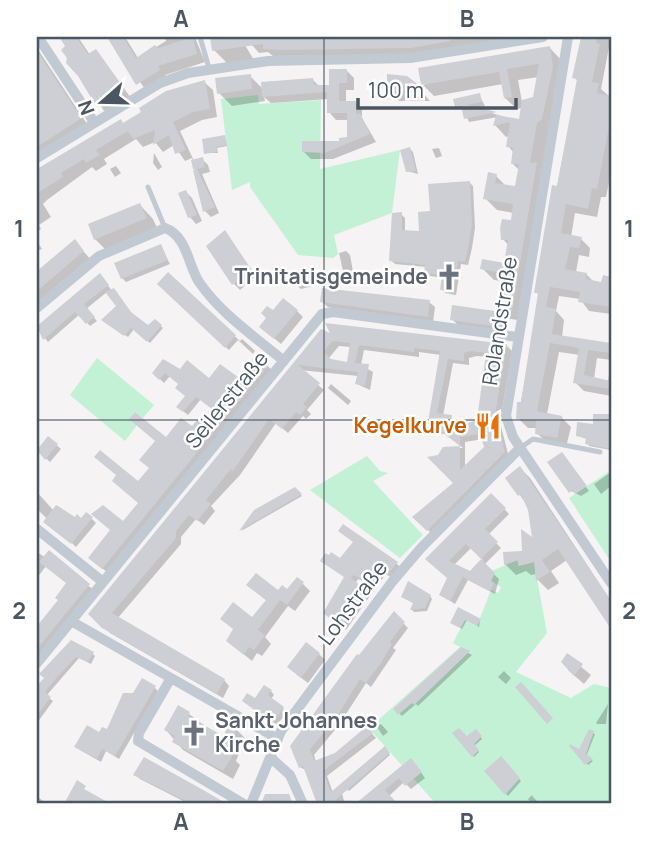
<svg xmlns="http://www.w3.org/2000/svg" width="648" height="841" viewBox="0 0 648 841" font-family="Manrope,sans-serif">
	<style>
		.green { fill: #c3f1d5 }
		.shadow { fill: #0003; fill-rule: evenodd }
		.building { fill: #cdcfd5; fill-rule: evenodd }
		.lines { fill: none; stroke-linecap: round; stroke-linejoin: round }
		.lane { stroke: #c1cad2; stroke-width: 5 }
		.street { stroke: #c1cad2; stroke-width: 10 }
		.grid { fill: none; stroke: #4a5661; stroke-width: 2; stroke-opacity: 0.55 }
		.labels { text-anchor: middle; stroke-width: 5; stroke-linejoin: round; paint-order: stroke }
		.worship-label { font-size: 21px; font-weight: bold; fill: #5b616d; stroke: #fff; text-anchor: end }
		.street-label { font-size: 21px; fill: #4a5661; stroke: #fff }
		.food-label { font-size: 21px; font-weight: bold; fill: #c56008; stroke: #fff; text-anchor: end }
		.neatline { fill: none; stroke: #4a5661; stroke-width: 2.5 }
		.grid-label { font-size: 23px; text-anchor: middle; font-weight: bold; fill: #4a5661 }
	</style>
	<rect width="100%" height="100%" fill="#f5f3f3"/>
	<path class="green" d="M258 95 259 104 321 100 320 169 400 150 392 213 334 235 338 254 333 258 298 255 250 187V182L232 190 221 99Z
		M97 358 154 405 143 418 135 412 130 418 137 425 125 441 70 395Z
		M367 456 380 471 388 473 373 481 423 535 400 558 310 490Z
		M611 470V562L569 498Z
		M517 560 518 566 534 562 547 633 516 672 571 698 594 684 611 688V804H436L367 726 372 720 376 722 460 647 453 643 465 620 477 626 491 590 498 593 501 587 491 581 493 577 480 576Z"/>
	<path class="shadow" d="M61 37H78L90 55 96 51 131 98 104 111Z
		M109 37H125L138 58 166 41 165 37H198L196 40 205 62 165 75 168 79 147 92Z
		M212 37H240L254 60 227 63 214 50Z
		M250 37H291L295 45V37H515L419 55 273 56 268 52 259 53 252 45Z
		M582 37H611L601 89 611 98V172L606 197H601L597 217 575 213 571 237 581 239 590 248 589 257 579 255 576 272 586 274 594 282 603 284 604 277 611 279V314L589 311 580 299 559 296 556 311 564 320 562 337 610 345 611 335V396L584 391 575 382 580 355 559 352 547 414 561 417 571 427 566 447 547 443 537 433 538 428H528L518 418 540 296 536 292 578 81 574 77ZM597 358 611 360 608 382 594 379Z
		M37 48 89 127 37 162V122L45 117 37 104V89L41 88 37 81Z
		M550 48 561 60 523 321 505 318 509 321 507 333 460 327 452 319 453 307 506 314 499 307 503 281 494 280 482 268 506 265 509 246 503 239 514 213 497 210 485 198 496 176 507 187 516 188 519 170 513 164 514 153 508 146 509 136 506 137 495 125 498 117 469 122 463 109 457 106 479 95 485 106 473 108 520 121 522 108 517 109 505 98 503 84 434 96 423 85ZM539 77 535 99 522 102 518 80Z
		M347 71 354 78V90H346V103L355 102 362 110V118L376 142 333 159H311L304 152 349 139V120H336L329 112V99L271 103 264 97 265 101 232 106 219 93 250 76 263 89 313 80 320 87H331Z
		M204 82 213 90 217 117 202 120 180 131 194 161 202 159 208 165 210 172 202 174 219 213 211 217 205 211 192 158 185 161 174 145 163 152 155 142 143 147 136 139 104 159 107 164 96 171 92 167 47 200 43 204 51 217 39 225 41 229 37 232V173L120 121 124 125Z
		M417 86 430 101H399L388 90Z
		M224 137 227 146 217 148 218 153H206Z
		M439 148 442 156 436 158 432 149Z
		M410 149 413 152 418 174 407 171Z
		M154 153 162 167 158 170 153 163Z
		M116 166 121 173 115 177 110 169Z
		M469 182 473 186 475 228 472 248 468 265 461 264 456 295 445 293 442 289 444 278 430 276 427 267 395 264 391 260 401 214 405 218V232L421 233 432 213Z
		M186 192 192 198 202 221 196 224 190 217 180 194Z
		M140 205 153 219 159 232 108 252 95 239Z
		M225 233 256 276 240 290 233 283Z
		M37 241 42 249 37 251Z
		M75 242 93 262 37 311V275Z
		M160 246 170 264 126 282 122 278Z
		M346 251 350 255 354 277 348 279 344 275 339 253Z
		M303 273 306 277 313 286 301 289 296 285 293 280Z
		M168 274 240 341 242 339 251 347 255 351 253 354 238 340 229 350 191 315Z
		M100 276 132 315 149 328 155 321 163 328 150 343 134 329 128 337 106 322 118 307 107 292 86 309 97 321 90 326 80 314 48 342 37 329Z
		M322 302H429L435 307 433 322 328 307Z
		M297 311 303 317 281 344 268 333 273 313Z
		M322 331 334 338 506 345 512 351 500 422 509 458 433 535 415 517 455 483 439 457 444 448H463L446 434 434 433 429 427 441 355 419 352V357L364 350 361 365 373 372 370 390 357 384 358 376 300 370 324 390 307 410 311 414 306 419 303 416 288 433 276 423 240 475 211 506 215 511 204 525 196 519 181 537V544L117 619 224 680 229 686 223 698 110 633 90 614ZM339 346 351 347 349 364 328 359ZM477 356 488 357 479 422 456 427 451 417 443 416 453 363 469 365V358ZM483 439 486 447 465 467V442Z
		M257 357 272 370 107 572 94 562 112 530 123 524 140 504 138 484 151 468 166 439 202 425 214 410 201 399 188 415 183 411 187 397 180 384 170 376 164 383 154 373 181 371 209 380H238Z
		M331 384 351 401 348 405 328 388Z
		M609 416 611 450 589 446 587 439 578 436Z
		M48 438 61 449 50 462 38 451Z
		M565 458 589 491 581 496 571 491Z
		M520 468 530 478 611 601V627L567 560 551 571 559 583 548 590 538 580 537 574 531 575 526 571 516 575 506 565 505 554 524 553 534 542 530 510 520 495Z
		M611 472V486L601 494 594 484Z
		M294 489 302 496 241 531 255 512Z
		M37 492 54 511 58 506 75 519H92L96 523 76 547 37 509Z
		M491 495 509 514 488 535 501 548 484 565 499 579 495 594 468 580 455 604 441 595 449 578 427 559ZM471 548 483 560 470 573 454 565Z
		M37 552 93 589 37 657V628L60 600 68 584 46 566 37 578Z
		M341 560 397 564 401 568 393 579 386 574 376 587 358 579 355 584 370 596 346 630 330 617 346 578Z
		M303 584 310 591 295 611 288 606 265 637 271 644 262 656 257 653 252 661 236 648 267 601 248 585 279 593Z
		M430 596 432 599 427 611 414 612 412 610 415 604 403 597Z
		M459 609 480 620 479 627 467 620 462 629 454 624Z
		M394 614 408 628 393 648 396 650 371 687 366 683 339 725 314 755 316 762 336 755 367 728 376 738 327 776 333 793H342L344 801 338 804H319L307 771 300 767 360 658Z
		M461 649 472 655 418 706 416 704 402 716 395 709Z
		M61 651H90L95 656 91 664 79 658 46 696 53 701 37 723V690L46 678 42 674Z
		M319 654 325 660 308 683 296 674Z
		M568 656 591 675 584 684 568 670Z
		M504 671 511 678 506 684 498 677Z
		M155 688 158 691 119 759 106 751 101 762 80 750 107 732 134 695Z
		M271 691 274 695 271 699 287 712 277 725 248 704Z
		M608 704 606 724H597L596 723Z
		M189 714 223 739 236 729 245 738 236 761 240 765 233 779 183 750 166 730Z
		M381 724 388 732 383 736 377 727Z
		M476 731 482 739 474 746 479 752 474 757 455 734 467 739Z
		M589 731 595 734 586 757 593 761 588 765 572 747 579 752Z
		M385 749 390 755 349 791 343 785Z
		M144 759 224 804H189L140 779 136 775Z
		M501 759 521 781 508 796 487 771Z
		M416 765 425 778 411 789 404 782 389 796 396 804 359 803Z
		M532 795 533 797 540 804H532L528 799Z
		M37 796 43 801 46 804H37Z"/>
	<path class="building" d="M59 37H76L88 54 96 49 126 91 104 105 102 102 96 106 78 76 66 63 67 58 61 50 65 46Z
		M107 37H123L136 58 155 45 158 48 193 37 197 54 158 66 160 70 136 85Z
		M210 37H449L450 41 411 48 282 50 263 49V44L212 51Z
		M581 37H597L596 43 600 44 592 82 599 83 597 93 611 96V117L597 189 592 188 588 209 566 204 561 233 582 237 579 248 570 247 565 269 587 273 586 279 601 282 603 275 611 277V307L578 302 580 292 550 287 546 307 556 309 552 334 611 343V353L588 350 584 375 611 381V389L573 383 579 348 550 343 537 411 562 416 557 438 535 434 536 420 516 419 517 402H521L538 293H534L552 185 557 186 577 79 572 78Z
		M550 46 553 67 542 119 537 123 530 163 537 162 512 311 497 308 503 273 480 269 482 259 504 263 508 240H501L500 228 502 219 511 220 513 204 483 199 488 172 497 174 495 183 515 186 519 164H511L513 148 506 147 510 122 493 126 496 115 519 119 522 100 533 97 539 64 507 69 512 97 504 98 499 72 421 85 418 68Z
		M37 51 80 116 79 120 37 147Z
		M329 69H347V83H339V101H356V114L360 113 370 134 325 153 302 152V141H339V138L347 137V113H327V92L262 97 261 82 313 78 314 85H329Z
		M251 74 252 89 217 94 215 78Z
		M387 74 407 76 419 85 420 91H387Z
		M205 80 210 109 193 112 173 122 186 150 175 154 169 135 153 145 155 130 133 139 128 131 96 150 100 155 86 163 84 159 61 173 63 177 37 193V169L121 119 123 123 141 112 139 108 166 91Z
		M480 93 482 102 467 105 497 112 464 119 461 106 455 107 453 99Z
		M225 135 227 145 216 147 217 152 204 154 202 139Z
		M410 147 416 171 406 172 400 150Z
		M203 157 205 167 197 169 215 207 203 212 193 170 197 169H193L191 160Z
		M470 181 472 223 469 244 465 262 458 261 453 292 440 290 442 275 424 273 425 265 389 261 392 213 402 212V230L419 231 418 212 430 211 428 184Z
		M186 190 197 215 188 218 178 193Z
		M140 203 147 218 94 240 88 224Z
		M225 230 251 269 232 285 206 246Z
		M75 239 84 251 37 291V271Z
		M161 244 168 260 121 279 114 263Z
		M168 272 236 335 225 348 157 284Z
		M100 273 109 285 84 304 95 317 86 324 75 312 43 340 37 326Z
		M114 288 131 312 148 325 155 319 162 325 147 342 131 328 124 336 101 320 116 306 105 292Z
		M322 288 430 300 428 317 320 302Z
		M283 298 298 310 274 339 259 327 266 318 261 313 267 306 273 310Z
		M452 305 502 312 500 327 450 320Z
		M325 323 507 344 495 415 505 452 427 531 412 517 453 483 427 457 438 455 443 447 460 446 438 429 427 428 440 351 414 348V352L359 345 355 363 369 364 365 386 355 384 358 372 298 365 320 383 303 404 307 407 300 415 296 412 282 429 269 419 233 471 231 469 206 500 211 504 197 521 189 515 176 531V538L112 613 225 679 217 694 102 628 88 614 321 329 330 333ZM333 341 350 343 347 362 331 359 323 352ZM470 351 486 353 477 420 462 425 451 424 452 415 437 413 448 359 464 361V353ZM480 434 484 447 460 470V437Z
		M257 354 269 364 102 569 88 558 110 530 91 514 103 505 123 521 138 503 112 481 116 475 94 457 100 450 138 481 149 468 139 460 155 441 129 419 135 412 166 437 181 418 192 426 198 419 202 422 212 409 196 397 183 412 176 407 185 396 175 388 178 384 165 373 159 380 152 373 163 359 180 369 187 360 209 378 220 364 238 377Z
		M593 414H610L611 449 585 444 586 438 576 436 577 422 593 424Z
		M48 436 58 444 45 460 37 450Z
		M562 452 587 486 575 494 573 490 569 493 547 462Z
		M520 466 611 601V629L558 549 542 560 550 572 536 581 534 562 519 566 518 560 504 565 503 552 522 551 521 529 532 537 528 510 521 494 518 496 505 478Z
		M295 487 302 494 239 531 254 510Z
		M491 493 506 508 485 529 498 542 481 559 495 573 491 581 494 583 490 591 463 577 450 601 439 595 447 578 425 559ZM466 544 481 559 470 571 449 561Z
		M56 505 75 517 77 514 81 518 86 512 93 517 71 544 43 522Z
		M343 524 398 562 387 575 381 571 371 584 353 575 351 578 366 590 341 627 323 613 344 577 320 561 325 553 329 555 331 552 340 558 353 542 338 531Z
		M49 550 90 584 37 649V626L58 600 55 598 66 583 39 562Z
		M256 573 278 590 282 585 287 589 297 577 304 582 287 605 280 600 258 630 265 635 254 650 249 647 244 655 226 641 233 629 220 619 233 602 252 617 266 600 246 585Z
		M408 581 431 595 425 608 410 610 413 603 401 597Z
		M458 607 481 619 477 626 465 620 460 628 450 623Z
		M394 611 405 622 390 642 392 644 381 663 366 683 360 679 335 720 310 749 314 761 335 753 367 726 373 733 323 771 331 792 385 746 390 753 332 803 317 804 303 766 299 768 290 746 357 654 359 655Z
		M71 640 94 652 88 662 76 657 58 676 45 692 51 697 37 715V686L44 678 39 674Z
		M306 642 320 653 301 678 287 667Z
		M461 647 470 651 414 705 412 703 398 715 393 709Z
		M567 653 583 664 574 676 561 662Z
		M142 678 156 686 115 756 102 749 97 759 74 747 87 725 99 732 102 727 107 729 123 693H133Z
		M521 682 553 718 547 724 515 687Z
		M264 685 272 690 268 695 284 707 273 723 242 701 247 693 255 698Z
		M178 705 190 712 188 716 223 736 230 723 237 727 228 752 233 755 223 771 172 742 175 736 164 730Z
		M459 728 467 736 476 729 482 736 474 744 479 750 472 757 452 733Z
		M589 729 594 731 586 754 593 759 585 765 569 746 570 744 579 749Z
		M501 756 520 778 505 795 484 771Z
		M144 757 205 791 227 804H192L133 775Z
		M411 758 422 772 405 786 399 778 385 790 398 804H355Z
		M77 780 86 786 84 789 111 804H70L65 802Z
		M265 794H289L293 804H261Z"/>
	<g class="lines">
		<path class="lane" d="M200 37 209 68
			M148 187 165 228
			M520 448 533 439 600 452"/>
		<path class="street" d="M38 37 94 122
			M568 37 506 416 513 437 611 583
			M37 158 160 83 188 73 268 61 410 58 543 37
			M37 308 99 256 165 228C187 236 188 265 199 282 221 314 254 336 284 361
			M37 529 103 582
			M71 621 278 739
			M37 663 322 314 333 312 517 337
			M171 678 139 733 138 741 244 804
			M271 758 290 775 303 804
			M251 804 281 731 392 582 421 548 520 448"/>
	</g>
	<path class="grid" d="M324 37V804M37 420H611"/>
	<defs>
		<g id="church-bare" transform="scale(2.1)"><path d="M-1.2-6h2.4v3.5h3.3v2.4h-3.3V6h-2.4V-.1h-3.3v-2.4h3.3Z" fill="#6b7280" stroke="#fff" stroke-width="2.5" paint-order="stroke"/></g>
		<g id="restaurant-bare" transform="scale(2.1)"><path d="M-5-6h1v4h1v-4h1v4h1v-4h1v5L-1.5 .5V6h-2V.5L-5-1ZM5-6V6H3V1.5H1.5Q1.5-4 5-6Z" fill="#e8710a" stroke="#fff" stroke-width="2.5" paint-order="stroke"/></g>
	</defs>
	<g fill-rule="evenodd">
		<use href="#church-bare" x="449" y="277"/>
		<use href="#restaurant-bare" x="488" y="426"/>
		<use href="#church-bare" x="194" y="733"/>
	</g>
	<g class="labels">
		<g class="worship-label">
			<text x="428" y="284">Trinitatisgemeinde</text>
			<text x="215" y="728" text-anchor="start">Sankt Johannes<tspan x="215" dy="24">Kirche</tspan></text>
		</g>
		<g class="street-label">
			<text transform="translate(500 321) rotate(-81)" y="7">Rolandstraße</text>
			<text transform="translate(227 400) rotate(-51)" y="7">Seilerstraße</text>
			<text transform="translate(353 603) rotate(-53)" y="7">Lohstraße</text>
		</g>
		<g class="food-label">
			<text x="467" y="433">Kegelkurve</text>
		</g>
	</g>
	<rect width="648" height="841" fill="none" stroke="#ffffff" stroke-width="77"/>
	<g transform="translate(102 102) rotate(250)" stroke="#ffffff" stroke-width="5" paint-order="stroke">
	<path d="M0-5L12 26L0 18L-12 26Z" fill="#4a5661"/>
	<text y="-10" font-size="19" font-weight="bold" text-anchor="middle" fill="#4a5661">N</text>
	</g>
	<path d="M358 98v10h158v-10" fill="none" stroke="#4a5661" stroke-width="3.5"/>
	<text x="368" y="98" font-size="21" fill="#4a5661" stroke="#ffffff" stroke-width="5" paint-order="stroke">100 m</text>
	<rect x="38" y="38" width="572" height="764" class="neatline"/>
	<g class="grid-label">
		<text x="181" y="27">A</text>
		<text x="467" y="27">B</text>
		<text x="19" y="237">1</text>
		<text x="629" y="237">1</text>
		<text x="19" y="619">2</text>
		<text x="629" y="619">2</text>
		<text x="181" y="830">A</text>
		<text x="467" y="830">B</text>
	</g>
</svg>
